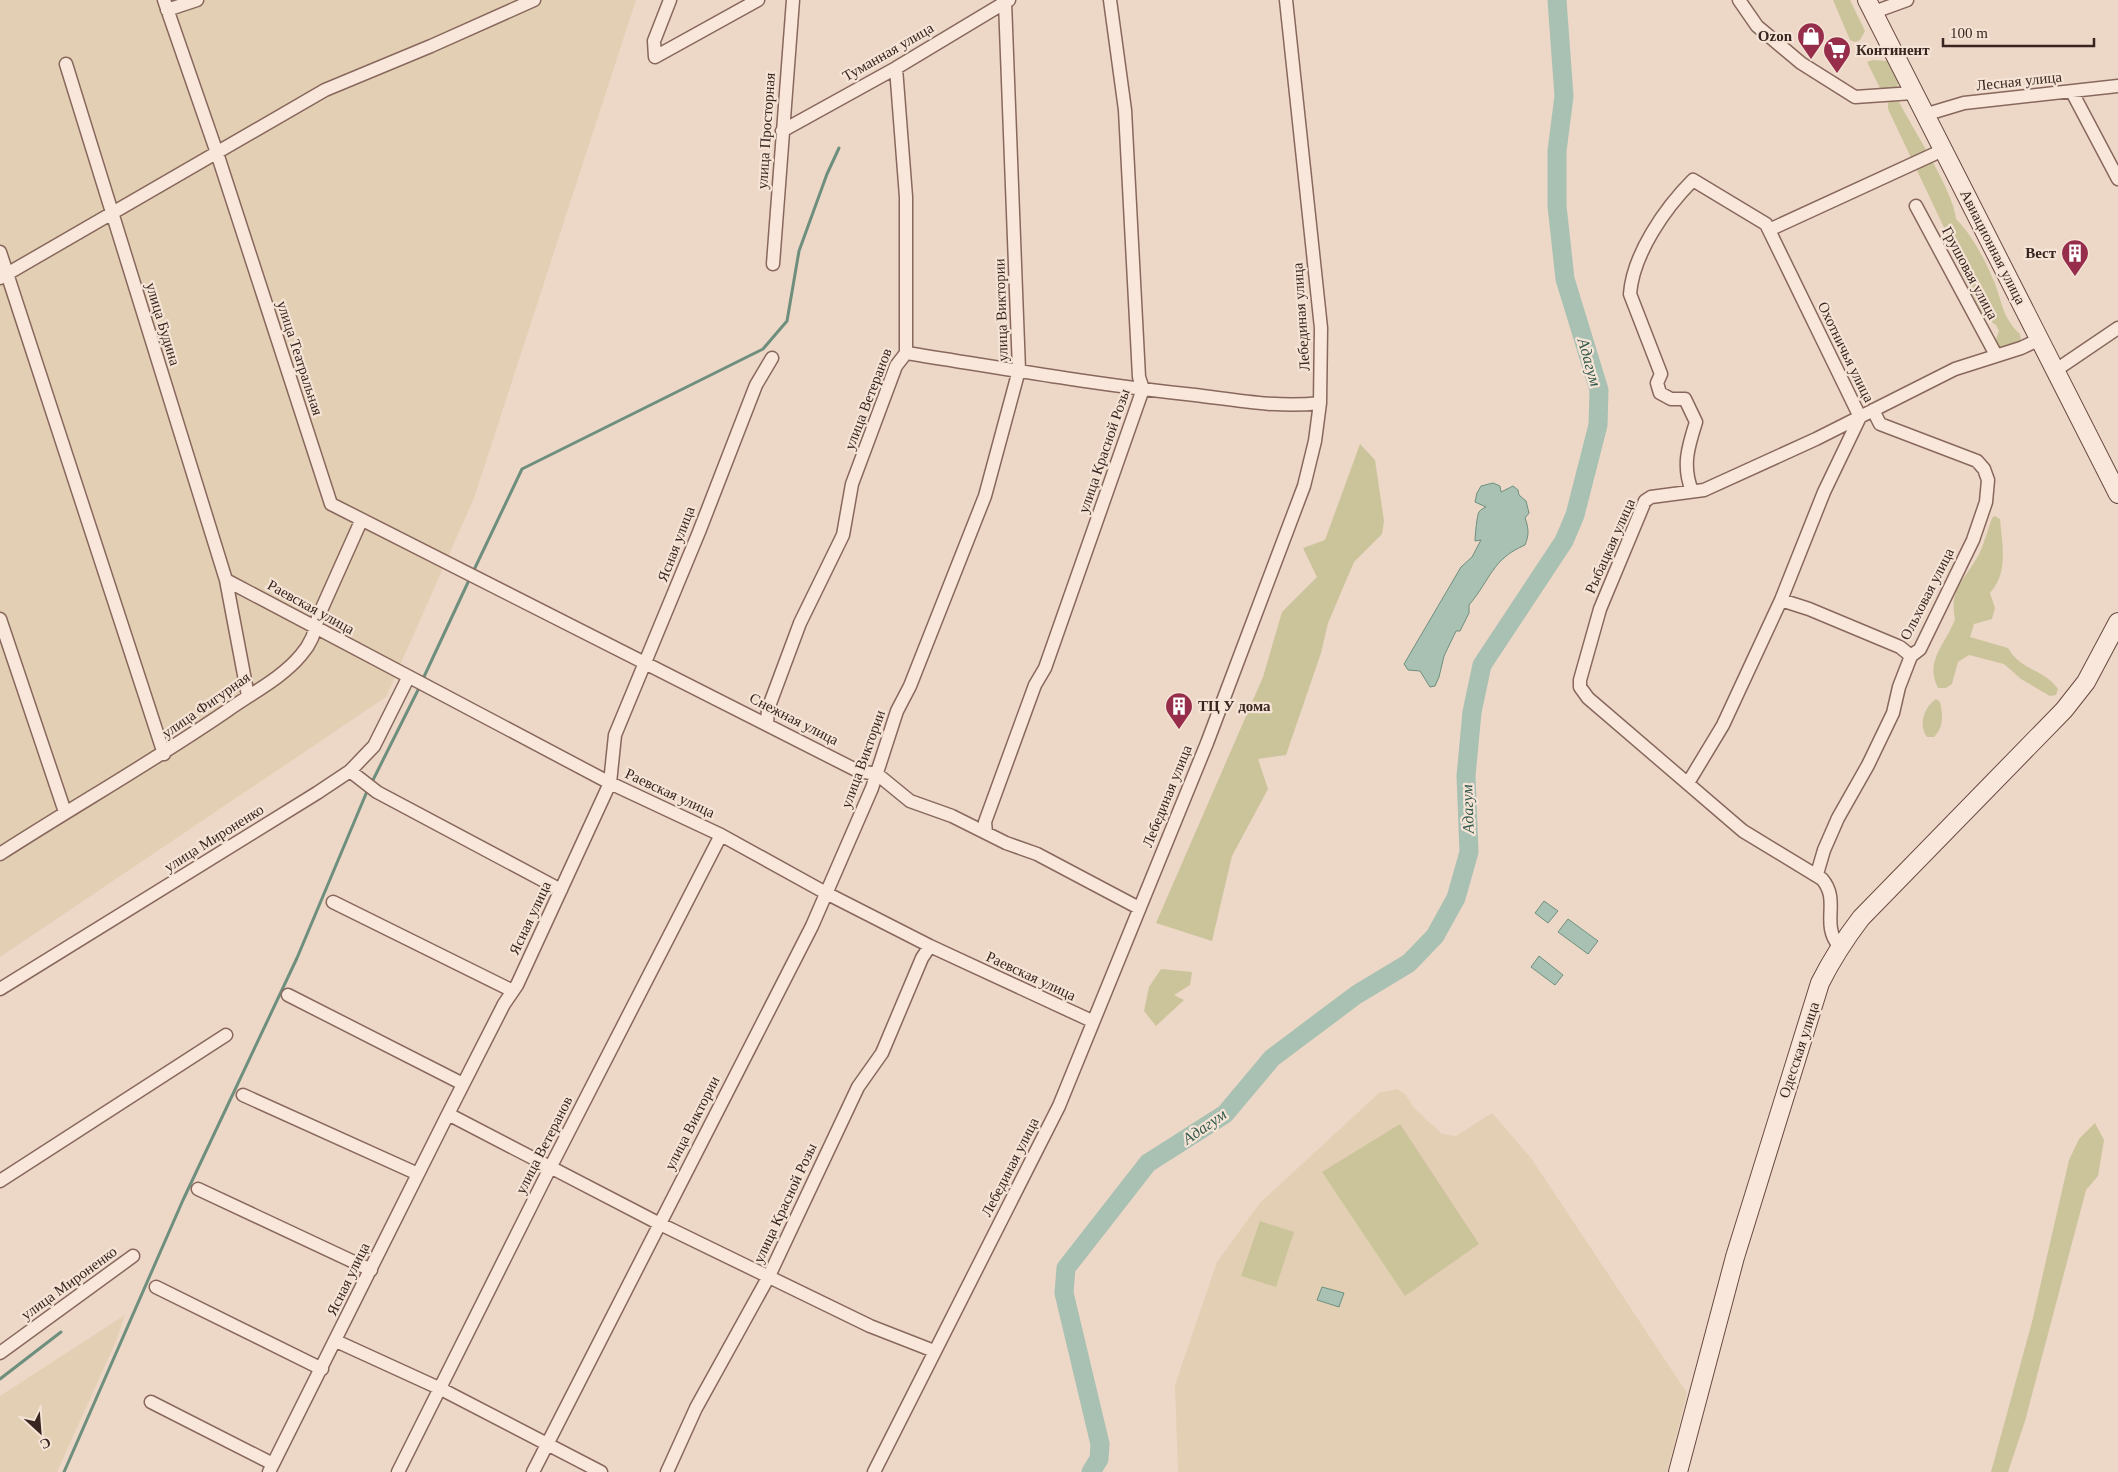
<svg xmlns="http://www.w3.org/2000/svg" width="2118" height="1472" viewBox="0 0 2118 1472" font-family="Georgia,serif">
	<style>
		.farmland { fill: #e3cfb4 }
		.green { fill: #cbc49b }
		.water { fill: #a8c1b3; stroke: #6e8f7e }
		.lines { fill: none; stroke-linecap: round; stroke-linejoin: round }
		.stream { stroke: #6e8f7e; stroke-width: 3 }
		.river { stroke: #a8c1b3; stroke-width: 19 }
		.street-casing { stroke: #88685d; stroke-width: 15 }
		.secondary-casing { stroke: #6a4940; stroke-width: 20 }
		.street { stroke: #f8e7da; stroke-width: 12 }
		.secondary { stroke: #f8e7da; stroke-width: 18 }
		.labels { text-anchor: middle; stroke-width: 4.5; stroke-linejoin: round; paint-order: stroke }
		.poi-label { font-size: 15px; font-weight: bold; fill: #392520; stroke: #f5e4d6; text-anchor: end }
		.street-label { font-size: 15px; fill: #392520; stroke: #f5e4d6 }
		.water-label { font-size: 16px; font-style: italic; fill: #30584b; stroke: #f5e4d6 }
	</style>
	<rect width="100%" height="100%" fill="#edd7c7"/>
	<path class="farmland" d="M0 0H636L474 498 386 697 0 957Z
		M1397 1089 1405 1094 1414 1108 1442 1134 1456 1136 1492 1113 1531 1158 1687 1393 1667 1472H1178L1175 1385 1217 1262 1260 1203 1379 1093Z
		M125 1315 116 1341 57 1472H0V1396Z"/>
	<path class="green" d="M1833 0H1850L1865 31 1860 40 1855 42 1850 40Z
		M1873 60 1887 61 1898 83 1897 87 1891 90 1880 88 1867 62Z
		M1891 101 1899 102C1913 129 1954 192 1956 219 1972 235 1984 258 1993 279 2003 302 2001 316 2020 334L2021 342 2002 350 1998 348 1996 339 1999 331 1996 325 1983 316 1947 243V234L1888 109V103Z
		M1360 444 1375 460 1384 521 1382 534 1354 562 1328 623 1321 653 1286 755 1258 759 1268 789 1232 856 1212 941 1156 923 1263 677 1282 612 1317 577 1303 548 1325 540Z
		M1995 516 2000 519C2002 544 2009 572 1990 593L1995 608 1992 619 1974 624 1970 637 2008 648C2021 671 2044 669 2058 689L2056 695 2050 696 2021 679 2004 664 1969 655 1958 662 1952 684 1946 688H1938C1924 661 1946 644 1955 619 1948 588 1968 577 1980 552 1985 541 1988 529 1992 518Z
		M1936 699 1940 702C1943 714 1944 727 1934 737H1927C1918 725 1924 707 1936 699Z
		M1161 969 1192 972 1190 985 1174 995 1184 1000 1156 1026 1144 1011 1149 987Z
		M2095 1123 2104 1140 2098 1176 2086 1190 2025 1421 2008 1472H1991L2032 1322 2069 1160 2079 1139Z
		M1400 1124 1479 1244 1405 1296 1322 1172Z
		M1260 1221 1294 1232 1276 1287 1241 1276Z"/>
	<path class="water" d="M1493 483 1500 486 1501 492 1513 486 1518 490 1519 495 1526 501 1529 513 1525 518C1529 529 1529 535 1525 545 1492 559 1491 579 1469 605V613L1460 631H1456L1444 656 1439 677 1435 686 1430 687 1420 671 1408 670 1404 664 1461 567 1472 557 1481 540 1475 541C1475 537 1477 514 1479 512 1481 509 1484 508 1486 507L1475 502 1477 493 1481 486Z
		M1544 901 1558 911 1548 923 1535 913Z
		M1568 919 1598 941 1588 954 1558 932Z
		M1539 956 1563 975 1555 985 1531 967Z
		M1322 1287 1344 1293 1339 1307 1317 1300Z"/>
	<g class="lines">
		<path class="stream" d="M473 572 522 469 763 349 787 321 799 251 827 174 839 148
			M422 681 470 578
			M371 784 420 686
			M0 1379 61 1332
			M64 1472 183 1200 297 958 368 789"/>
		<path class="river" d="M1091 1472 1099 1459 1100 1444 1064 1293 1066 1268 1148 1163 1225 1114 1272 1058 1356 995 1409 963 1435 936 1456 898 1469 852 1466 776 1472 712 1482 665 1564 541 1575 515 1598 425 1599 390 1565 279 1557 206V151L1564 96 1557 0"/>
		<g class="street-casing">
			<path id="street" d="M164 0 217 153 331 504 858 771 877 774 910 801 952 816 1006 843 1037 854 1139 908
				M670 0 654 41 655 57 758 0
				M1739 0 1757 26 1801 63 1855 97 1913 93
				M167 10 197 0
				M1874 12 1907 0
				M66 64 226 580 610 783 721 835 826 893 930 946 1092 1021
				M2072 92 2118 179
				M1924 115 1964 103 2118 86
				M782 131 896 68 1009 0
				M1916 206 1996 355
				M1769 230 1943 150
				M0 252 164 754
				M773 264 793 0
				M0 278 325 90 431 46 534 0
				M906 353C1002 368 1098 385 1195 395 1236 400 1278 408 1320 403
				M2056 370 2118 328
				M226 580 248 696
				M1781 600 1809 609 1900 647 1911 656
				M0 619 65 812
				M767 724 768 709 800 623 843 535 852 484 896 366 906 353V197L896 68
				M350 771 377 792 561 890
				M1688 783 1723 725 1781 600 1824 492 1860 417 1766 224 1693 180C1665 208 1633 254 1630 294L1661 374 1657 383 1660 393 1671 399H1685L1696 422C1688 447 1682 466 1692 491
				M986 833 985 822 1035 685 1045 668 1143 389 1139 377 1125 110 1110 0
				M0 854C76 805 154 761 228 710 252 693 282 678 301 655 310 645 316 630 318 617L361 521
				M1817 874 1824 850 1838 818 1868 765 1893 713 1899 687 1911 656 1920 649 1973 540 1986 502 1988 480 1984 469 1977 461 1880 424 1873 410
				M333 902 513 991
				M1839 946C1820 923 1841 901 1822 879L1743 831 1588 698 1580 687V680L1600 609 1645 501 1651 497 1704 490 1816 439 1955 369 2021 348 2040 339
				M0 989 317 793 350 771 374 746 408 678
				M288 995 463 1084
				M243 1095 418 1174
				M448 1114 658 1223 870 1326 934 1351
				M0 1181 226 1035
				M198 1189 371 1270
				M156 1287 322 1369
				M336 1341 441 1389 601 1472
				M0 1353 133 1256
				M151 1402 273 1464
				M269 1472 448 1114 504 1004 517 985 610 783 615 735 699 532 756 385 772 358
				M398 1472 550 1168 721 835
				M533 1472 812 926 872 788 897 711 910 686 985 496 1019 370 1005 2
				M667 1472 696 1408 769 1276 858 1087 882 1053 922 958 930 946
				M874 1472 1059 1106 1207 743 1304 486 1315 441 1320 403 1321 328 1286 0"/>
		</g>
		<g class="secondary-casing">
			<path id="secondary" d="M1867 0 2118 494
				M1678 1472 1735 1257 1820 983C1832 959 1845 939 1861 918L2064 710 2086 682 2118 622"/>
		</g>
		<use href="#street" class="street"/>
		<use href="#secondary" class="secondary"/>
	</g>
	<defs>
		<g id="shop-pin" transform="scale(1.4375)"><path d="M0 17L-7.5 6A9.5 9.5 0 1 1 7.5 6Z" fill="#962e4b" stroke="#f5e4d6"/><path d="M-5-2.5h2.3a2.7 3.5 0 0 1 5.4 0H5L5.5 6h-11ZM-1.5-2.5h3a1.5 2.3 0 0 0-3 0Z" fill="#fff"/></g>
		<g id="supermarket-pin" transform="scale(1.4375)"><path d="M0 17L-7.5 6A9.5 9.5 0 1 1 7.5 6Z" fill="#962e4b" stroke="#f5e4d6"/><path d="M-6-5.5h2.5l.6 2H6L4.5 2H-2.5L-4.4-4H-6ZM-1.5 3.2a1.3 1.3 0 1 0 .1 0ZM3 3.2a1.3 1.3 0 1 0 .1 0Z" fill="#fff"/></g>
		<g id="building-pin" transform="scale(1.4375)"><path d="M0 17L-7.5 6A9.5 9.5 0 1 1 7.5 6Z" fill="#962e4b" stroke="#f5e4d6"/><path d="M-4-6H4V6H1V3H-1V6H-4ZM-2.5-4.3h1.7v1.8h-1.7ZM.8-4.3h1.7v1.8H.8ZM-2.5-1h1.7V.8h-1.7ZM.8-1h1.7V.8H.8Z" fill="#fff"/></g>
	</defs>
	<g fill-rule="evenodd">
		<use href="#shop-pin" x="1811" y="36"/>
		<use href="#supermarket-pin" x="1837" y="50"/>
		<use href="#building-pin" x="2075" y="253"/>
		<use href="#building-pin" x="1179" y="706"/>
	</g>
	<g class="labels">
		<g class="poi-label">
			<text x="1792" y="41">Ozon</text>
			<text x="1856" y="55" text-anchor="start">Континент</text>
			<text x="2056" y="258">Вест</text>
			<text x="1198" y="711" text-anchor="start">ТЦ У дома</text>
		</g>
		<g class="street-label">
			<text transform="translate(888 52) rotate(-30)" y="5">Туманная улица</text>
			<text transform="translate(2019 81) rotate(-6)" y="5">Лесная улица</text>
			<text transform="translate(766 131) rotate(-86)" y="5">улица Просторная</text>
			<text transform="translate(1993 247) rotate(63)" y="5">Авиационная улица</text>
			<text transform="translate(1970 273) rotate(62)" y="5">Грушовая улица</text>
			<text transform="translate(1001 310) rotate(-92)" y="5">улица Виктории</text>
			<text transform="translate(1301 317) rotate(-94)" y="5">Лебединая улица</text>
			<text transform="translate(163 324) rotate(73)" y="5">улица Будина</text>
			<text transform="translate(1846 352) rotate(64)" y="5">Охотничья улица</text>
			<text transform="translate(300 358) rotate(72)" y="5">улица Театральная</text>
			<text transform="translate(868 399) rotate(-69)" y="5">улица Ветеранов</text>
			<text transform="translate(1104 451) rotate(-71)" y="5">улица Красной Розы</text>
			<text transform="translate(676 544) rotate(-69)" y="5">Ясная улица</text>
			<text transform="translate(1610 546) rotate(-66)" y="5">Рыбацкая улица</text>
			<text transform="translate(1927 594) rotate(-63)" y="5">Ольховая улица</text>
			<text transform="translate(311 607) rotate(29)" y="5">Раевская улица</text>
			<text transform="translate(206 705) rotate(-35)" y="5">улица Фигурная</text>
			<text transform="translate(794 719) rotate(27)" y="5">Снежная улица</text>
			<text transform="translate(863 759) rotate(-70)" y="5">улица Виктории</text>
			<text transform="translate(670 793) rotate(25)" y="5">Раевская улица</text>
			<text transform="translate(1167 796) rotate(-68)" y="5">Лебединая улица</text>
			<text transform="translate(214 838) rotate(-32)" y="5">улица Мироненко</text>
			<text transform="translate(530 918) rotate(-65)" y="5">Ясная улица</text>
			<text transform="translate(1031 976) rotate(25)" y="5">Раевская улица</text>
			<text transform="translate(1799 1050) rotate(-72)" y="5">Одесская улица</text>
			<text transform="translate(692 1123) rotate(-63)" y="5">улица Виктории</text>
			<text transform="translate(544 1145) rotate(-63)" y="5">улица Ветеранов</text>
			<text transform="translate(1010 1167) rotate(-63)" y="5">Лебединая улица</text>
			<text transform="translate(785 1203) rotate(-65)" y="5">улица Красной Розы</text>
			<text transform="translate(348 1279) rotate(-64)" y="5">Ясная улица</text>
			<text transform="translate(69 1283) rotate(-36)" y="5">улица Мироненко</text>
		</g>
		<g class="water-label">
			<text transform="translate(1590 362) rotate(74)" y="6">Адагум</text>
			<text transform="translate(1467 809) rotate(-92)" y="6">Адагум</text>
			<text transform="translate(1204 1126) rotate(-35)" y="6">Адагум</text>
		</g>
	</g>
	<g transform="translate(40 1432) rotate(154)" stroke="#f5e4d6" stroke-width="4" paint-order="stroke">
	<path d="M0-4L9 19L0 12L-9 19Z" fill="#392520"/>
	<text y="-8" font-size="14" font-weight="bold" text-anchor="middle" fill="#392520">С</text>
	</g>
	<path d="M1943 38v8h151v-8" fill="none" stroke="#392520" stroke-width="2.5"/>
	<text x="1950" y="38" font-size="15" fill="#392520" stroke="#f5e4d6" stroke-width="4" paint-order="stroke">100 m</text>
</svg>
